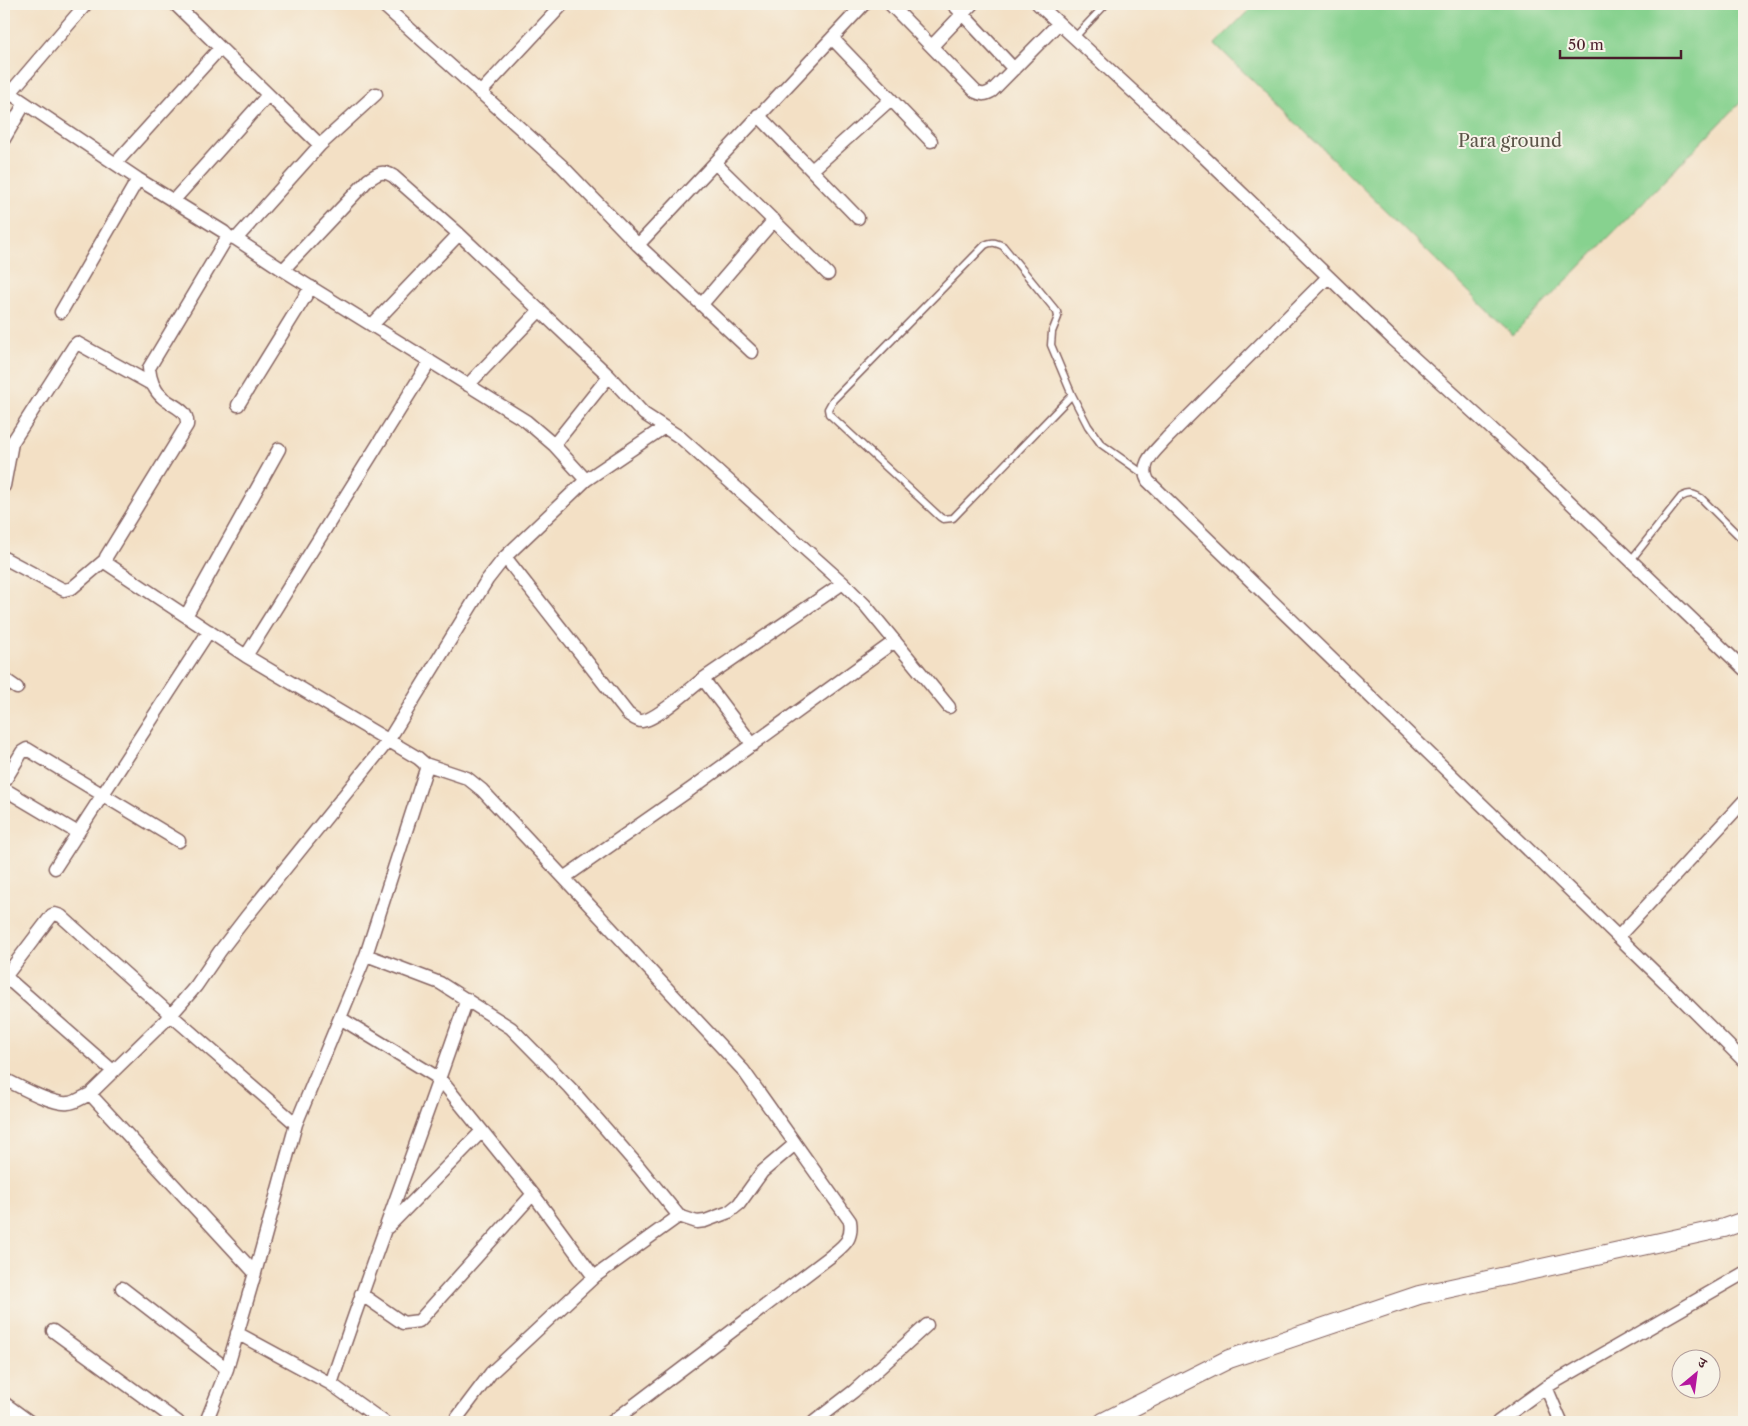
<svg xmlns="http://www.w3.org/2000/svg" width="1748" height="1426" viewBox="0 0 1748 1426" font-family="'Libre Caslon Text','Noto Serif Devanagari',serif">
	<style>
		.green { fill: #87d28f; stroke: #68785d }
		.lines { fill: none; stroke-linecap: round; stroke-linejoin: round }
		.lane-casing { stroke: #856361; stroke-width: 9 }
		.street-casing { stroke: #856361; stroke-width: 15 }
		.secondary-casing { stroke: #856361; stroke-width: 20 }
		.lane { stroke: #fff; stroke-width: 6 }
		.street { stroke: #fff; stroke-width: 12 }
		.secondary { stroke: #fff; stroke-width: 18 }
		.labels { text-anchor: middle; stroke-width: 4; stroke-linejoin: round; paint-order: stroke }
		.park-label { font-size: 18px; fill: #5c5549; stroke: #f7f3e8 }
	</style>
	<rect width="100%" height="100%" fill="#f7f3e8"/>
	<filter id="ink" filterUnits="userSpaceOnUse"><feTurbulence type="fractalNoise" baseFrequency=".02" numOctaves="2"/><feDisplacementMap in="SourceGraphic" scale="10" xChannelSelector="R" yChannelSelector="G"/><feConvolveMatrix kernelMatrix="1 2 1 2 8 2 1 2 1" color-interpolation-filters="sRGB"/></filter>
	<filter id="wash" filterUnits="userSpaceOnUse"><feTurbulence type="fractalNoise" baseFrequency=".0096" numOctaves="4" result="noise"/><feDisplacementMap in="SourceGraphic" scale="20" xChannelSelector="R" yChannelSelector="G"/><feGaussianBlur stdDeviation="1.12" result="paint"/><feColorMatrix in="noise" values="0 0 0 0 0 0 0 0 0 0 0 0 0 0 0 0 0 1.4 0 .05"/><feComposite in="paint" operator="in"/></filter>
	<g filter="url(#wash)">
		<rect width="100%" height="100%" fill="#f3e0c5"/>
		<path class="green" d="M1255 4H1744V99L1513 335 1215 44Z"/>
	</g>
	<g filter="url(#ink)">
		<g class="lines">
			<g class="lane-casing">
				<path id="lane" d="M1075 37 1106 4
					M1072 395 953 518 943 519 940 517 829 414 828 409 833 400 985 245C992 241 996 243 1003 246L1057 312 1058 317 1052 332 1051 345 1072 395 1088 426 1101 444 1145 475
					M1631 560 1681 497C1689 493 1693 493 1701 498L1744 541"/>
			</g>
			<g class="street-casing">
				<path id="street" d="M175 4 320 145
					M382 4 561 165 638 245
					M890 4 976 92C982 95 985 95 992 91L1059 23
					M953 4 1014 69
					M1038 4 1201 154 1392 338 1526 460 1744 669
					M832 38 931 141
					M932 46 972 4
					M4 89 138 179 224 232 228 236 149 368C150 379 154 390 162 397 171 406 189 409 187 425L106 557V563L246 656 418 758 425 764 426 769 366 955 296 1124 255 1273 227 1369 206 1422
					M10 93 86 4
					M480 93 563 4
					M758 115 858 218
					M4 139 25 103
					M116 163 220 48
					M715 163 828 274
					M812 170 891 99
					M173 201 268 95
					M228 236 236 239 283 270 526 421 554 445 586 480
					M236 239 320 145 376 94
					M283 270 368 180C378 173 382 170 393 176L459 234 609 376 644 414 681 438 843 583 865 605 949 707
					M1328 277 1167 438C1157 450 1138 463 1148 481L1668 985 1744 1061
					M702 304 774 220
					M61 312 138 179
					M372 325 459 234
					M752 352 638 245 864 4
					M468 385 540 310
					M238 405 311 287
					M554 445 609 376
					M4 486 12 443 74 346 77 343 153 385
					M505 557 628 714C633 717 636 721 642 721 656 720 690 689 703 679
					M4 558 64 590 72 588 105 560
					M186 616 279 449
					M246 656 430 361
					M4 679 17 688
					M753 745 703 679 843 583
					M425 764 467 778 482 790 743 1070 850 1221C853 1240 844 1245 831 1256L612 1422
					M4 782 22 752 27 749 179 841
					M4 789 78 833
					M55 868 209 631
					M565 877 691 789 895 641
					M1618 937 1744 801
					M366 955 440 983 511 1028 570 1088 639 1167 679 1216 594 1277 491 1373 454 1422
					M340 1018 440 1079 533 1194 594 1277
					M113 1071 7 978 8 973 52 915 55 914 61 916 171 1015 296 1124
					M4 1079C19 1086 52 1105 68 1103 75 1103 83 1097 90 1094L171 1015 196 986 220 951 247 916 388 741 487 580 505 557 586 480 663 428
					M90 1094 255 1273
					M679 1216 697 1222 705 1221 729 1212 739 1204 762 1172 795 1144
					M388 1227 482 1131
					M122 1288 227 1369
					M361 1294 403 1323 419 1321 533 1194
					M53 1331 178 1422
					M237 1333 331 1384 384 1422
					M331 1384C374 1255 423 1128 467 999
					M1546 1387 1561 1422
					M4 1403 30 1422
					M814 1422 854 1391 927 1325
					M1498 1422 1546 1387 1744 1273"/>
			</g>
			<g class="secondary-casing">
				<path id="secondary" d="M1103 1422 1229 1359 1419 1295 1724 1228 1744 1221"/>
			</g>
			<use href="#lane" class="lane"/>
			<use href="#street" class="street"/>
			<use href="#secondary" class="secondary"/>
		</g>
	</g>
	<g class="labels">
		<g class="park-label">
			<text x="1510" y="147">Para ground</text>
		</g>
	</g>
	<rect width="1748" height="1426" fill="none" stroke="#f7f3e8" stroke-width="20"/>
	<g transform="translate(1696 1374) rotate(29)"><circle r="24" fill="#f7f3e8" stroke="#b29e9c"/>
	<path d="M0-4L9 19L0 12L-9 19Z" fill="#b5179e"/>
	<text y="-8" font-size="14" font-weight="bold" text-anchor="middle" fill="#4a1f2b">उ</text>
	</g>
	<path d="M1560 50v8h121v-8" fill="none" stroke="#4a1f2b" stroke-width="2.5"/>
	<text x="1568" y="50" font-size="15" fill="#4a1f2b" stroke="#f7f3e8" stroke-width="4" paint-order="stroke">50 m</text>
</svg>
